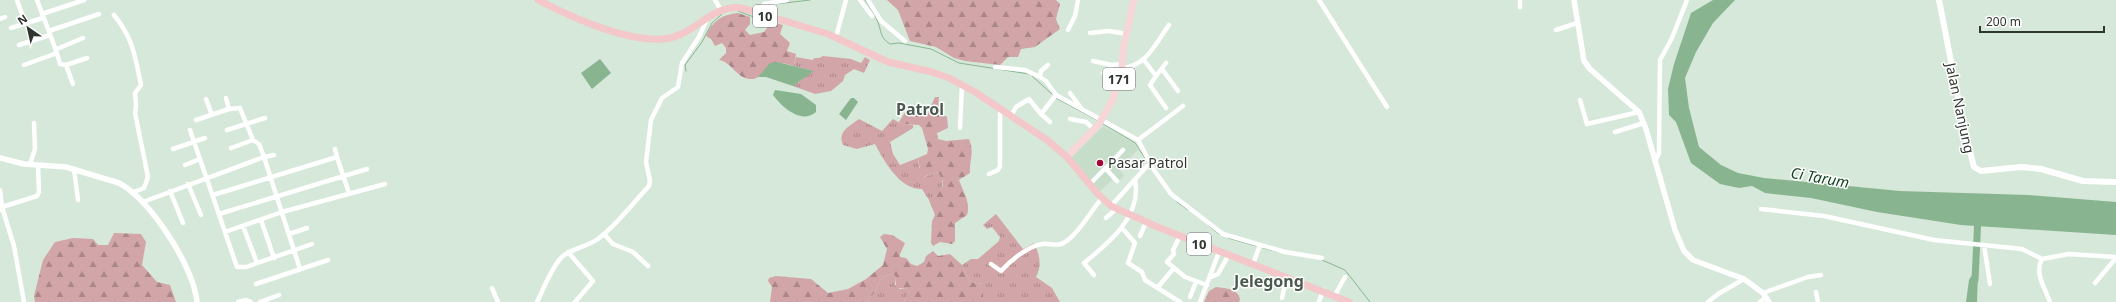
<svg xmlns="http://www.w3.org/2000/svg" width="2116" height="302" viewBox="0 0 2116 302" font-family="'Noto Sans',sans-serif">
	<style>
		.built { fill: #c5ddc9 }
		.grass { fill: url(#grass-tufts) }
		.forest { fill: url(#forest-firs) }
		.water { fill: #89b490 }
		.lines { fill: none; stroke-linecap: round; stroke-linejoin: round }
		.stream { stroke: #89b490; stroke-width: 1 }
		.river { stroke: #89b490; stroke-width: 7 }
		.minor { stroke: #fff; stroke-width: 4.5 }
		.tertiary { stroke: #fff; stroke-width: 5.5 }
		.secondary { stroke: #fff; stroke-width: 6 }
		.primary { stroke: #f7d6d7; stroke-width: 7 }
		.trunk { stroke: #f4c8ca; stroke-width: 7 }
		.poi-dot { fill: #a40837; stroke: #fff; stroke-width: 1.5 }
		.labels { text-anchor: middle; stroke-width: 3; stroke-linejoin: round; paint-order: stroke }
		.shield { fill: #fff; stroke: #6d726e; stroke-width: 1 }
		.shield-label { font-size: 13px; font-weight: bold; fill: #2f3630 }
		.street-label { font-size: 14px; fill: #2f3630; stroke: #fff }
		.poi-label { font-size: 14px; fill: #2f3630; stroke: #fff; text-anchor: start }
		.water-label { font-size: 15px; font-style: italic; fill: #144522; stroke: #fff }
		.quarter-label { font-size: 16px; font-weight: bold; fill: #4b5a4e; stroke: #fff }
	</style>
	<defs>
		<pattern id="grass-tufts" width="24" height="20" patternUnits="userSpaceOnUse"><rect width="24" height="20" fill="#d2a5a8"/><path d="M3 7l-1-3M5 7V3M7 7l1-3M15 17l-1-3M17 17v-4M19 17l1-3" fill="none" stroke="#ab8789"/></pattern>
		<pattern id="forest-firs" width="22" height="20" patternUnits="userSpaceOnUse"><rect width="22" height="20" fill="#d2a5a8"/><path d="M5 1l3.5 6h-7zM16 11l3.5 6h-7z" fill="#ab8789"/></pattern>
	</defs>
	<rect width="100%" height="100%" fill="#d6e8d9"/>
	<path class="built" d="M1103 126 1133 143 1138 150 1118 168 1124 176 1118 181 1115 177 1099 192 1072 157Z"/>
	<path class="grass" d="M823 56 851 59 861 63 865 57 870 60 864 73 854 69 845 75 843 81 831 91 815 94 793 86 813 71 794 66 796 57 813 60 814 58H819Z
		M859 119 882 131 893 119 902 124 913 125V128L890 142 893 154 900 165 918 158 919 167 924 177 938 172C948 184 940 193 929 200L922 189C900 190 884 161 875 144L857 149 843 145C837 131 850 126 859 119Z
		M996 214 1023 249 1034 243C1040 255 1042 266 1036 277L1052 288 1060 302H983V284L970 282 962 265 971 259H978L999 241 1000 237 992 227 987 229 983 225Z
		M893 274 896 277 895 285 900 289 905 288 910 291 904 302H864L873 295 882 277Z"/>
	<path class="forest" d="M887 0H1056L1060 4 1056 19 1060 29 1035 47 1021 49 1018 57H1008L1000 65 965 61 954 58 936 47 910 41 898 10Z
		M738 13 750 17V24L745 30 750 35 764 32 772 22 783 25 780 34 790 43 787 51 796 54 794 66C789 65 781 62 775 63 765 66 762 80 750 79 736 78 732 62 719 60L726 53V48L722 43 715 46 711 39 706 36C712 21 723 14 738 13Z
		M935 97H939C938 105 938 114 947 117L948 128 937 133 938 139 946 141 969 139C975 154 969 159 970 173L959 180C963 192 971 202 967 215L955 223V241L952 244 940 242 933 246 931 243 932 221 935 215 929 200 943 186V181L938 172 923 177 921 176 918 158 927 154 928 149 922 128 919 125 902 124 899 122 909 106C917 106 921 113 928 113Z
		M114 233 141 234 146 242 142 265 157 282 170 285 176 302H35L34 296 43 260 55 242 73 238 93 239 98 245H108Z
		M884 234 892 235 905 243 900 254V257L906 258 911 264 917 266 924 262 926 256 933 251 938 256 950 254 962 265 970 282 983 284V302H904L910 291 905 288H896V277L893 274 882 277 873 295 864 302H770L772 287 768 281 769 278 776 276 811 279 828 293 848 289 866 279 883 265 887 249 880 237Z
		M1216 287C1226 288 1239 289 1240 300L1239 302H1204L1209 291Z"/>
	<path class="water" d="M1713 0H1735L1713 23 1696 52 1685 78 1689 108 1699 147 1721 165 1738 173 1764 178 1900 191 2028 195 2116 202V235L1961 225 1877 212 1811 198 1765 193 1752 186 1739 188 1720 184 1691 163 1676 122 1669 115 1668 89 1674 64 1691 13Z
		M600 59 611 73 592 89 581 73Z
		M777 62 814 71 793 86 766 77H758L770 63Z
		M775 90 801 94 816 105V112C801 125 781 106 773 95Z
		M851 98H854L858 102 846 120 839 114Z
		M1975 270 1978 272 1977 302H1966L1969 280Z"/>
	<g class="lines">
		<path class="stream" d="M865 0C869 6 874 13 877 20 882 31 879 37 890 44L899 43 931 49 959 63 1029 74
			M776 4 810 0
			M738 11 759 19 761 18
			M686 71 685 65 702 42 712 23 722 14
			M1032 76 1052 94
			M1056 98 1097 120
			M1103 124 1135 143 1145 158
			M1177 202 1188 210
			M1209 226 1219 234
			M1228 238 1256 246
			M1263 248 1278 252
			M1322 260 1345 270 1370 302"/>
		<path class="river" d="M1975 280 1978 216"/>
		<path class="minor" d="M17 0 25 23
			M37 0C45 22 54 42 60 64L66 65 87 58
			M715 0 721 10
			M860 0 872 16
			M868 0 881 21 905 41
			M1319 0 1387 107
			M1520 0V7
			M42 14 84 0
			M760 14 764 4 787 0
			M114 15C133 38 135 56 141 85L135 93 136 106 135 113 148 177 144 188 134 192
			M0 19 5 17
			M11 28 43 18
			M1068 30 1075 16 1078 0
			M1556 30 1577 23
			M49 31 99 14
			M1090 33 1109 31 1127 34
			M836 37 846 0
			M19 45 50 35
			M57 49 83 38
			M1144 60 1156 76 1150 85 1166 108
			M1093 61 1112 65 1122 64
			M24 65 57 53
			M66 65 73 84
			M995 67 1025 70 1040 77 1046 81 1056 95 1138 140 1154 170 1171 194 1223 234 1285 252 1322 258
			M1122 68C1147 66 1155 44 1169 25
			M1162 69 1178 91
			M1103 73 1113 65
			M1156 76 1166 63
			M1040 77 1041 71 1048 65
			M1070 93 1081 108
			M226 98 229 109
			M206 99 212 115
			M1580 100 1587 124 1639 112
			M1011 116 1016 107 1029 99 1041 114
			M1070 119 1086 122 1094 129
			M196 120 229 109 240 108 253 140 259 144 264 157 274 155
			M1050 122 1041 114 1056 95
			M960 128 962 85
			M190 130 237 267H246L312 244
			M227 130 265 118
			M1615 132 1644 123
			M1138 140 1183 106
			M231 148 253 140
			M173 149 205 138
			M335 149 337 157
			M1655 162 1659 153 1660 60 1672 38 1687 0
			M30 164 35 149 34 123
			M185 165 200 159
			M74 169 78 200
			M1106 169 1117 181
			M989 174 998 170 1000 166V109
			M188 184 201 215
			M1090 184 1123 150
			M0 190 2 207 14 246 24 302
			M170 191 183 223
			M213 195 337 157 349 193
			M143 202 264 157 300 269
			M1111 206 1147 166
			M1761 209 1824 216 1934 240 2022 249 2042 259
			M0 210 2 207 37 196 39 192 38 165
			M219 214 367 169
			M1106 218 1116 209
			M261 220 274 258
			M243 226 257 263
			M1122 228 1135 243 1128 263 1142 272 1145 280 1180 302
			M225 232 282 212 385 184
			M289 234 307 228
			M604 234 613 244 633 252 648 266
			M1140 236 1146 222
			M1180 236 1173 250 1174 254 1167 262 1185 277 1207 285
			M1984 245 1990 284
			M568 252 593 281 575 302
			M991 264 1001 271C1010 261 1028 246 1042 244 1048 243 1055 246 1061 244 1075 240 1092 209 1102 198
			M1253 264 1260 245
			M1094 275 1084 263C1110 242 1142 216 1135 180
			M1211 277 1218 274 1228 256
			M2095 283 2116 258
			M256 284 328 260
			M492 288 498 302
			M1157 288 1174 268
			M1816 292 1818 302
			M1763 293 1808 277 1821 275
			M1335 295 1345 277
			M1190 297 1196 282
			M1282 298 1287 277
			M238 302 246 300 251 302
			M260 302 279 295
			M537 302C544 288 550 271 560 259 568 249 587 247 598 239 618 224 632 204 649 186L650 181 646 162 651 120 662 98 678 87 682 63 699 37 707 19
			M1200 302 1219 252
			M1319 302 1323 290
			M1708 302 1718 294 1744 279
			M1760 302 1765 298
			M2050 302C2045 288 2034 273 2042 259L2069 254 2116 257"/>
		<path class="tertiary" d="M1574 0 1584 61 1590 69 1639 112 1646 129 1675 230 1684 251 1693 260 1744 279 1763 293 1769 302
			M0 158 24 164 66 167 119 183C150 199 194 267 197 302"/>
		<path class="secondary" d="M1939 0 1964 128 1974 167 1981 171 2021 167 2041 169 2083 181 2116 182"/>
		<path class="primary" d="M1067 157 1099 124 1113 99 1122 68 1123 49 1134 0"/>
		<path class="trunk" d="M538 0C571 17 643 51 679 35 701 26 717 4 742 8L828 34 888 62 932 72 949 78 975 92 1047 140 1067 157 1097 193 1111 206 1160 228 1349 302"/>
	</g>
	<circle class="poi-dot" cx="1100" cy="163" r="4"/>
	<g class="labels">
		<g class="shield">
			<rect x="753" y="5" width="24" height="22" rx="3"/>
			<rect x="1103" y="68" width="32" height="22" rx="3"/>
			<rect x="1187" y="233" width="24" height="22" rx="3"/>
		</g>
		<g class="shield-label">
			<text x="765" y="21">10</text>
			<text x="1119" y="84">171</text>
			<text x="1199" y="249">10</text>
		</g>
		<g class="street-label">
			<text transform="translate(1960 108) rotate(78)" y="5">Jalan Nanjung</text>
		</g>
		<g class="poi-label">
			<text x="1108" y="168">Pasar Patrol</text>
		</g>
		<g class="water-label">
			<text transform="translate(1820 178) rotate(10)" y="5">Ci Tarum</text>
		</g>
		<g class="quarter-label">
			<text x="920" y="115">Patrol</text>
			<text x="1269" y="287">Jelegong</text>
		</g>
	</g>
	<g transform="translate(28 28) rotate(326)" stroke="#ffffff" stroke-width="3" paint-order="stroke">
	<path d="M0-3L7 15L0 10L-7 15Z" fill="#2f3630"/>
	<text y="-6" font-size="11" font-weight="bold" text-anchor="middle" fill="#2f3630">N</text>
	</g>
	<path d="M1980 26v6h124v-6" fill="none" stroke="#2f3630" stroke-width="2"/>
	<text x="1986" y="26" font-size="12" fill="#2f3630" stroke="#ffffff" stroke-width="3" paint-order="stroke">200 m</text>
</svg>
